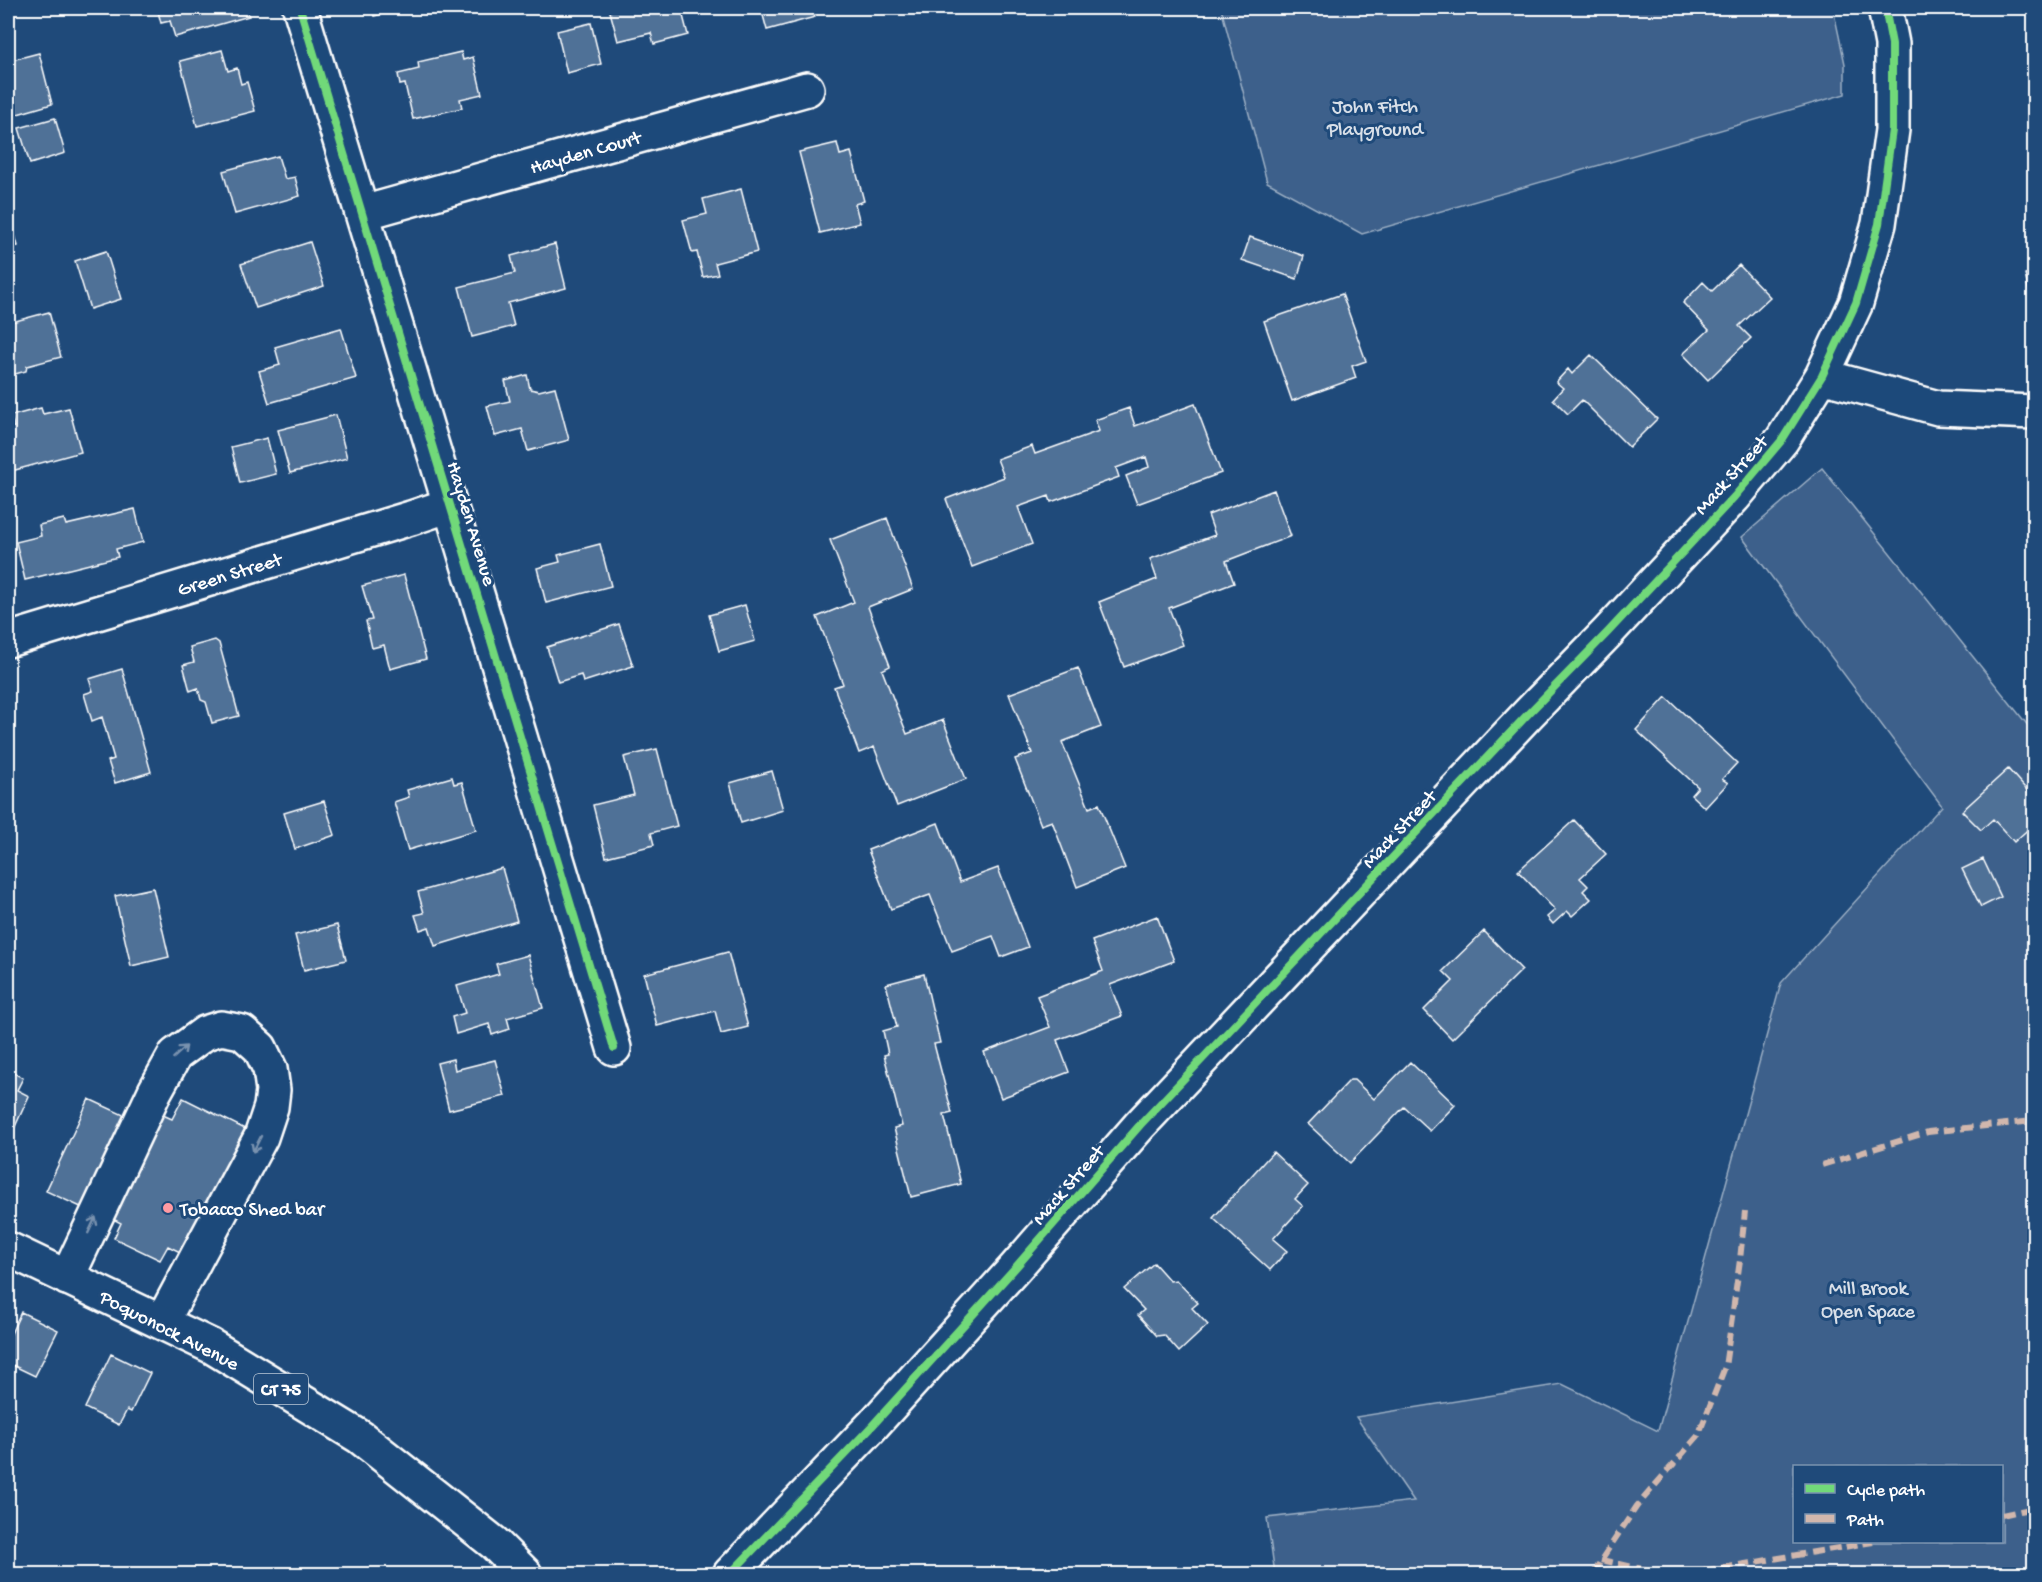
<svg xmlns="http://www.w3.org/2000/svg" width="2042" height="1582" viewBox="0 0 2042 1582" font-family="'Gochi Hand',sans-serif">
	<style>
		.green { fill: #3c618b; stroke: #9eb0c5; stroke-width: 1.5; fill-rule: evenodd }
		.building { fill: #507197; stroke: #fff; stroke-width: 1.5 }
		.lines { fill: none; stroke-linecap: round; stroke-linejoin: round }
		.minor-casing { stroke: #fff; stroke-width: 38 }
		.major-casing { stroke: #fff; stroke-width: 38 }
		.minor { stroke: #1f4a7a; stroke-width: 33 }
		.major { stroke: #1f4a7a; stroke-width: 33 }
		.quiet { stroke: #d1b7ad; stroke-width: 6; stroke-dasharray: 12 6; stroke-linecap: butt }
		.cycleway-casing { stroke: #1f4a7a; stroke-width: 11 }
		.cycleway { stroke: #71d979; stroke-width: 8 }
		.oneway { stroke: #7992af }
		.poi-dot { fill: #ff9aa2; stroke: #1f4a7a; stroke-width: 2 }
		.labels { text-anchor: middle; stroke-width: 6; stroke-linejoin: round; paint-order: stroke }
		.shield { fill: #1f4a7a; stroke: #bcc9d7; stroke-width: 1.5 }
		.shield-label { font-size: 18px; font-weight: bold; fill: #fff }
		.park-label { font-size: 20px; fill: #d8dfe8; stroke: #1f4a7a }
		.street-label { font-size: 20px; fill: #fff; stroke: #1f4a7a }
		.poi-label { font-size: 20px; fill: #fff; stroke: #1f4a7a; text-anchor: start }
	</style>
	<rect width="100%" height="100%" fill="#1f4a7a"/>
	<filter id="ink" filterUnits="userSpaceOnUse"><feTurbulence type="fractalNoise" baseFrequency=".0167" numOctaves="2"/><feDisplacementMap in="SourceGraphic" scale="12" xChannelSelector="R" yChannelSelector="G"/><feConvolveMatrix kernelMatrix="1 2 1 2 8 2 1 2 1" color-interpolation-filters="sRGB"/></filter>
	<g filter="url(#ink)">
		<path class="green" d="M1221 8H1833L1845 64V94L1362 234 1267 182Z
			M1822 468 2034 733V1574H1275L1267 1518 1414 1501 1356 1417 1562 1384 1658 1431 1781 983 1942 806 1742 537ZM1794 1466H2002V1542H1794Z"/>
		<path class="building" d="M157 8H246L249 16 175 37 170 21 161 23Z
			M371 8H405L374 16Z
			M609 8H681L688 35 654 44 651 33 618 41Z
			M761 8H812L815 17 767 30Z
			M591 23 601 64 567 73 557 31Z
			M222 50 228 71 237 68 241 84 247 82 255 111 197 126 180 61Z
			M461 52 463 60 473 57 482 94 460 99 462 108 413 119 405 84 400 85 398 74 419 69 418 62Z
			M39 53 52 104 14 115 8 92V61Z
			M55 118 65 153 30 164 19 128Z
			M837 143 840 155 851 152 864 201 855 204 860 223 820 233 799 152Z
			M278 156 285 179 295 177 300 196 235 214 223 171Z
			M741 189 757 252 715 263 718 274 703 277 697 252 692 253 683 220 707 214 703 199Z
			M13 227 18 246 8 249V229Z
			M1250 237 1304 256 1297 279 1242 260Z
			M310 242 324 286 256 308 241 264Z
			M555 244 566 288 508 303 514 326 472 337 459 287 515 273 511 256Z
			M106 251 121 299 90 309 75 261Z
			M1739 265 1770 297 1739 326 1751 338 1708 380 1683 354 1709 330 1683 303 1703 282 1712 291Z
			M2034 272V312H2033L2025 274Z
			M1342 294 1366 361 1352 366 1356 378 1292 401 1264 321Z
			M49 312 61 357 27 366 26 371 8 376V323Z
			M341 328 356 378 269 403 259 371 280 365 275 347Z
			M1591 355 1657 419 1629 447 1582 400 1568 414 1553 399 1563 388 1556 382 1568 369 1572 374Z
			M527 375 530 389 539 391 555 387 569 440 528 451 522 429 495 436 487 406 510 401 505 381Z
			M1195 404 1221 473 1137 504 1126 476 1149 467 1146 457 1116 468 1119 477 1051 502 1049 496 1018 507 1032 544 972 567 946 499 1004 477 997 459 1032 446 1035 454 1099 431 1095 420 1129 408 1135 426Z
			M41 408 43 414 69 408 81 452 8 472V429L14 427 11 416Z
			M336 415 347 458 290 473 278 430Z
			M267 438 276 474 240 483 231 447Z
			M1274 490 1291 536 1226 561 1234 583 1169 608 1183 645 1124 667 1099 602 1157 579 1150 559 1215 535 1208 515Z
			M135 509 143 542 116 549 118 557 25 580 16 542 41 536 39 525 64 519 66 525Z
			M887 518 913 589 868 607 890 666 882 670 907 734 943 720 966 779 897 806 874 747 859 753 834 687 843 684 817 617 854 602 830 540Z
			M600 544 611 586 546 603 537 568 560 562 558 555Z
			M404 575 426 659 390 669 384 645 372 648 366 621 372 620 362 586Z
			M745 605 755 641 719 651 709 615Z
			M619 624 633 666 583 682 581 675 558 682 547 647Z
			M215 640 219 643 239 716 212 723 206 702 201 700 198 688 190 691 183 665 194 662 190 647Z
			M1078 668 1101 727 1062 742 1089 808 1099 804 1125 868 1077 887 1052 821 1041 825 1015 759 1032 753 1009 694Z
			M122 669 151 772 115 783 108 761 114 759 102 717 92 721 84 694 93 691 89 679Z
			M1666 697 1737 763 1722 779 1728 783 1705 808 1691 795 1698 787 1636 730Z
			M657 749 677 826 651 833 654 845 606 857 593 805 634 795 624 757Z
			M2008 769 2034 798V824L2014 842 1993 819 1981 830 1962 811Z
			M772 771 783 810 741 823 730 783Z
			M452 777 454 784 462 782 476 830 408 850 394 802 409 797 407 790Z
			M324 801 335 835 295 849 284 813Z
			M1574 820 1606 854 1580 878 1588 886 1583 891 1591 899 1572 916 1567 911 1553 924 1547 917 1555 910 1518 871Z
			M938 823 960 882 998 868 1028 947 1001 957 993 936 952 951 930 895 891 909 868 850Z
			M1983 859 2001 897 1981 907 1962 869Z
			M502 868 517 921 435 946 429 927 420 930 415 915 424 913 418 892Z
			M153 888 169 957 131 966 115 896Z
			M1157 916 1174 961 1110 985 1122 1016 1057 1040 1069 1072 1001 1098 984 1052 1050 1027 1037 996 1103 971 1092 941Z
			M337 925 346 960 304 970 295 935Z
			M1484 931 1522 970 1452 1039 1424 1010 1453 981 1443 971Z
			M728 952 748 1027 721 1034 715 1011 657 1026 644 974Z
			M528 955 543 1008 507 1018 510 1029 492 1035 489 1024 456 1034 452 1017 465 1013 457 986 499 974 496 964Z
			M924 974 940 1043 934 1044 952 1113 944 1115 961 1184 911 1197 894 1128 902 1126 884 1055 888 1054 883 1031 897 1027 886 984Z
			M453 1059 455 1070 495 1060 505 1096 449 1110 437 1063Z
			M1410 1062 1455 1105 1430 1131 1404 1107 1350 1163 1308 1124 1350 1080H1354L1374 1099Z
			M8 1063 11 1064 8 1070 23 1078 17 1090 29 1096 8 1142Z
			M183 1098 245 1129 182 1253 168 1246 160 1260 114 1238 121 1223 111 1218 163 1115 172 1119Z
			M89 1099 128 1117 85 1209 46 1191Z
			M1273 1152 1308 1185 1295 1199 1303 1206 1273 1239 1287 1251 1270 1270 1213 1218Z
			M1154 1263 1170 1281 1176 1280 1198 1303 1192 1308 1208 1325 1179 1352 1164 1335 1157 1336 1138 1315 1144 1310 1124 1289Z
			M21 1312 58 1330 35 1376 8 1363V1340Z
			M111 1354 150 1373 131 1412 127 1410 119 1425 85 1408Z"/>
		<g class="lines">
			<g class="minor-casing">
				<path id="minor" d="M300 8 614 1048
					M363 213 807 89
					M1822 376 1938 408 2034 412
					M8 640 411 518 450 505
					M67 1278 155 1091 175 1055 205 1033 221 1028 242 1032 260 1048 270 1069 273 1090 271 1107 261 1137 162 1322
					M730 1574 872 1426 1015 1268 1140 1125 1529 713 1608 632 1734 497 1782 440 1822 376 1856 303 1879 224 1892 130V44L1885 8"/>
			</g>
			<g class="major-casing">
				<path id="major" d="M8 1249 211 1346 360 1437 494 1543 525 1574"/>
			</g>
			<use href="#minor" class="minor"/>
			<use href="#major" class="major"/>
			<path class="quiet" d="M1822 1165 1928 1132 2034 1121
				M2002 1515 2034 1508
				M1601 1560 1666 1574
				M1594 1574 1601 1560 1637 1506 1698 1436 1725 1367 1740 1260 1745 1211
				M1686 1574 1873 1542"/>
			<g class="cycleway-casing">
				<path id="cycleway" d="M300 8 614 1048
					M730 1574 872 1426 1015 1268 1140 1125 1529 713 1608 632 1734 497 1782 440 1822 376 1856 303 1879 224 1892 130V44L1885 8"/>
			</g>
			<use href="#cycleway" class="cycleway"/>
		</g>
		<defs><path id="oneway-shaft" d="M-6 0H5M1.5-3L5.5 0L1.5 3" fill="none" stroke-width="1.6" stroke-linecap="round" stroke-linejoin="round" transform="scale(1.5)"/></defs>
		<g class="oneway">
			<use href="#oneway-shaft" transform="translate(180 1052) rotate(-42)"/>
			<use href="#oneway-shaft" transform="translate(257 1144) rotate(117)"/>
			<use href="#oneway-shaft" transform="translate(92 1225) rotate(-65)"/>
		</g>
	</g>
	<circle class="poi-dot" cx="168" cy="1208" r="6"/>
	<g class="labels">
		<rect class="shield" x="254" y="1374" width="54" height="30" rx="4.5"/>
		<g class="shield-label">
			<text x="281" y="1395">CT 75</text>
		</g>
		<g class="park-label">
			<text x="1375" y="112">John Fitch<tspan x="1375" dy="23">Playground</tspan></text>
			<text x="1868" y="1294">Mill Brook<tspan x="1868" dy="23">Open Space</tspan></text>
		</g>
		<g class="street-label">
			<text transform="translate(585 151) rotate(-16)" y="7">Hayden Court</text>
			<text transform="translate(1730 474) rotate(-48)" y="7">Mack Street</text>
			<text transform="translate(473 523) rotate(73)" y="7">Hayden Avenue</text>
			<text transform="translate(229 573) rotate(-17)" y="7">Green Street</text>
			<text transform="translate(1398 828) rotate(-47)" y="7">Mack Street</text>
			<text transform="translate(1067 1184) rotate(-49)" y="7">Mack Street</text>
			<text transform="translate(170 1329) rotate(27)" y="7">Poquonock Avenue</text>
		</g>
		<g class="poi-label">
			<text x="180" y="1215">Tobacco Shed bar</text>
		</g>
	</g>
	<rect width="2042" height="1582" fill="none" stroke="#1f4a7a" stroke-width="30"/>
	<rect x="15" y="15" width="2012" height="1552" fill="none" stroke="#fff" stroke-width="2" filter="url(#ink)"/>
	<rect x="1793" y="1465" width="210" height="78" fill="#1f4a7a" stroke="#7992af" stroke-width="1.5"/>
	<rect x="1805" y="1484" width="30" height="9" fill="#71d979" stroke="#7992af" stroke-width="1.5"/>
	<text x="1847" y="1495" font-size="18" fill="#ffffff">Cycle path</text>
	<rect x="1805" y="1514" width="30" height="9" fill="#d1b7ad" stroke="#7992af" stroke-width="1.5"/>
	<text x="1847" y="1525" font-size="18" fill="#ffffff">Path</text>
</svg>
